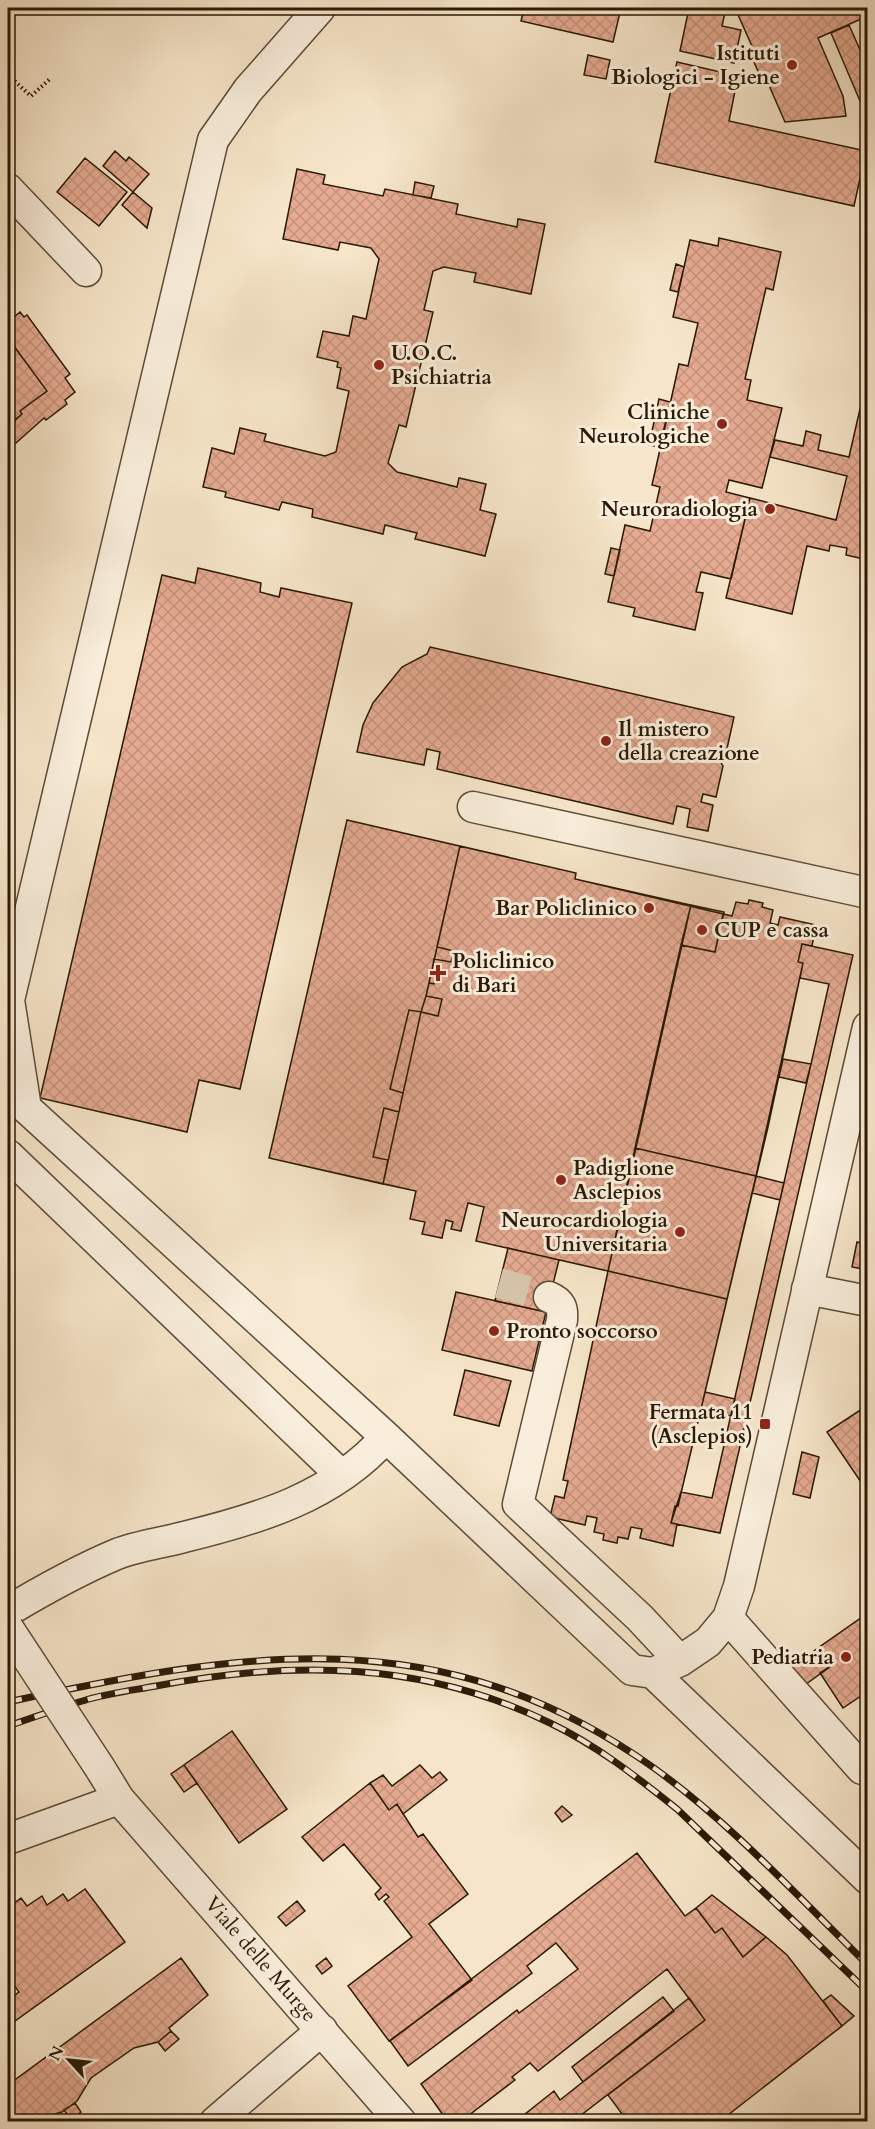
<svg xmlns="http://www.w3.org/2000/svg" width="875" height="2129" viewBox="0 0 875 2129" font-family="Cardo,serif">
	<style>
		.building { fill: url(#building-cross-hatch); stroke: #291905; stroke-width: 1.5 }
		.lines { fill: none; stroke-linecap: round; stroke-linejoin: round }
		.minor-tunnel { stroke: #d7c6ac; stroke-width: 30; stroke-dasharray: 30 15; stroke-linecap: butt }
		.minor-casing { stroke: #5c4c36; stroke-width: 33 }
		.path { stroke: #291905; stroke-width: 4; stroke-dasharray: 1.5 3; stroke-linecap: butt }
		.minor { stroke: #f9eedc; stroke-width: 30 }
		.rail-casing { stroke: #291905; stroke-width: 7 }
		.rail { stroke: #f9eedc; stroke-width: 4.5; stroke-dasharray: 14; stroke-linecap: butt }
		.minor-bridge-casing { stroke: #5c4c36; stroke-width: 33; stroke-linecap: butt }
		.minor-bridge { stroke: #f9eedc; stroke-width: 30 }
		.poi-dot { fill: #8f2418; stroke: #f9eedc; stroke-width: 2 }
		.labels { text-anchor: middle; stroke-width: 6; stroke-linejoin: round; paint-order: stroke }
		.poi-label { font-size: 21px; font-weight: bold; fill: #291905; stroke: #f9eedc; text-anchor: end }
		.street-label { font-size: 21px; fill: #291905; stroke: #f9eedc }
	</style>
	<defs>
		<pattern id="building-cross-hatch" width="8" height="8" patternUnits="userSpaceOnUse" patternTransform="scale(1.5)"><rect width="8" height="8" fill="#e5aa91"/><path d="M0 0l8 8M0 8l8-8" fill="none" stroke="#c4927c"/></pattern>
	</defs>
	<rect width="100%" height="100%" fill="#f6e5c9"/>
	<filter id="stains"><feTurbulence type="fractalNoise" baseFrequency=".00333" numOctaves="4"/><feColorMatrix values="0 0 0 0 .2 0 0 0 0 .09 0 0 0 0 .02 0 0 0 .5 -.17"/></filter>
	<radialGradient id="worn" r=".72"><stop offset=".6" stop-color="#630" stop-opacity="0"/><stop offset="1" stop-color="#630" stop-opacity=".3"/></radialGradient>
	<path class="building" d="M524 8H621L613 42 521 21Z
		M689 8H726L722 26 741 30 734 63 680 51Z
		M735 8H868V16L818 38 843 96 846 116 785 122 764 74 760 76 751 55 755 53Z
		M849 25 868 68 866 115 831 33Z
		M588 55 610 60 606 79 584 75Z
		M677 62 738 76 729 121 866 151 854 206 655 162Z
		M115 151 126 161 129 157 149 174 133 192 103 166Z
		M85 158 127 192 99 226 57 192Z
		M297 169 325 175 323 184 383 196 385 189 458 204 456 214 517 227 518 219 545 224 531 294 474 282 476 273 444 267 433 271 424 310 433 312 406 427 399 425 388 463 397 472 457 487 459 478 486 484 480 510 496 514 485 556 415 539 417 533 385 525 383 534 312 517 313 509 282 502 279 510 225 497 226 492 203 487 212 448 234 454 240 428 266 434 264 441 325 456 336 452 349 391 337 388 341 368 337 367 338 362 317 357 323 331 349 336 353 316 366 319 379 259 371 248 340 242 338 250 283 239Z
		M415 182 434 186 431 198 413 195Z
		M133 192 152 208 147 228 122 205Z
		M719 238 781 252 773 290 766 288 745 379 751 380 747 400 782 408 762 488 729 480 726 492 750 498 731 579 701 572 696 592 703 593 695 630 633 616 635 608 608 602 625 525 650 531 660 487 652 485 679 364 688 366 698 323 673 317 690 240 718 246Z
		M676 264 684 267 678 292 670 290Z
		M20 312 24 317 27 315 70 374 65 378 75 392 65 400 67 404 46 420 44 418 8 450V427L22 414 20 411 47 391 8 338V322Z
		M8 338 47 391 20 411 22 414 8 425Z
		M865 387H868V560L846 555 847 548 830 545 829 551 807 546 792 614 726 598 750 498 836 520 847 476 770 457 775 440 803 446 806 431 821 435 818 450 849 457Z
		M659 399 670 402 660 447 649 445Z
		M611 548 620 550 614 576 605 574Z
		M198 568 261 583 260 592 279 597 281 588 352 603 240 1089 199 1080 187 1132 40 1098 162 575 195 583Z
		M430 647 734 717 726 753 721 752 719 759 723 766 716 797 703 794 701 802 713 805 708 831 687 827 690 809 677 806 673 824 437 769 440 752 427 749 424 765 357 752 363 725 373 703 402 667 427 654Z
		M347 820 460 846 426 996 421 1012 409 1010 390 1089 403 1093 399 1112 384 1108 373 1157 388 1160 383 1184 269 1158Z
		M347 820 576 873 575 879 732 916 736 902 748 904 749 900 763 903 762 907 773 910 770 923 778 925 780 917 816 925 812 946 802 944 798 962 803 963 768 1127 678 1506H675L671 1523 677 1524 673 1546 640 1538 642 1529 631 1527 628 1539 618 1537 617 1543 603 1540 604 1534 594 1532 597 1518 587 1516 585 1525 550 1517 555 1496 564 1498 568 1481 563 1480 608 1271 476 1241 484 1207 468 1203 461 1231 451 1229 453 1222 446 1220 442 1238 422 1234 425 1222 410 1219 416 1191 269 1158Z
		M460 846 576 873 575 879 691 905 608 1271 476 1241 484 1207 468 1203 461 1231 451 1229 453 1222 446 1220 442 1238 422 1234 425 1222 410 1219 416 1191 383 1184 421 1012 438 1016 442 999 426 996 429 983 434 984 436 977 431 975 434 959 451 962 454 951 437 947Z
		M749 900 763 903 762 907 773 910 770 923 778 925 780 917 816 925 812 946 802 944 798 962 803 963 756 1176 635 1148 681 945 715 952 723 914 732 916 736 902 748 904Z
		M691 905 724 912 715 952 681 945Z
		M802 944 853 955 720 1533 671 1523 681 1492 712 1498 811 1064 829 984 800 978 803 963 798 962Z
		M783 1059 811 1064 806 1083 779 1077Z
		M635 1148 756 1176 727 1299 608 1271Z
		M756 1176 784 1183 780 1200 752 1193Z
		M868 1239V1270L852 1267 857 1242 866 1244Z
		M508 1248 559 1260 546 1312 495 1301Z
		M608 1271 727 1299 678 1506H675L671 1523 677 1524 673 1546 640 1538 642 1529 631 1527 628 1539 618 1537 617 1543 603 1540 604 1534 594 1532 597 1518 587 1516 585 1525 550 1517 555 1496 564 1498 568 1481 563 1480Z
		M456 1292 546 1312 532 1371 442 1350Z
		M465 1370 511 1381 499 1426 454 1415Z
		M705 1392 735 1399 731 1416 701 1409Z
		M868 1405V1491H867L827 1432Z
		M802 1452 819 1457 810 1498 793 1494Z
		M868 1613V1700L864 1694 843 1708 820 1673 831 1666 818 1648Z
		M818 1648 831 1666 802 1687 789 1669Z
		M232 1731 287 1809 239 1843 184 1765Z
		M184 1765 197 1783 184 1792 171 1774Z
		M420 1765 432 1778 440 1772 447 1780 403 1814 397 1804 389 1810 370 1783 383 1775 392 1786Z
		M370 1783 389 1810 397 1804 418 1837 423 1834 468 1894 429 1924 472 1980 389 2041 348 1986 412 1937 384 1901 389 1897 386 1894 379 1900 375 1894 381 1888 344 1844 323 1861 302 1837Z
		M562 1806 572 1815 562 1822 555 1813Z
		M637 1853 685 1916 696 1908 715 1933 722 1928 743 1957 766 1937 787 1955 842 2026 719 2122H628L608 2095 705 2020 667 1969 538 2071 530 2063 512 2077 515 2080 460 2122H448L421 2084 517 2010 519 2013 578 1969 556 1943 527 1966 532 1973 408 2066 390 2041Z
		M85 1889 125 1942 8 2026V2000L19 1992 8 1977V1908L21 1898 27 1906 42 1896 47 1905 63 1894 68 1901Z
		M712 1895 766 1937 743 1957 722 1928 715 1933 696 1908Z
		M297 1901 305 1911 286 1926 278 1917Z
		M181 1958 208 1995 169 2028 171 2031 158 2042 134 2048 91 2078 77 2101 62 2112 40 2118 34 2122H10L8 2118V2085Z
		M326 1958 332 1966 322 1974 316 1966Z
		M831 1995 854 2016 842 2026 823 2001Z
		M663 1997 674 2011 583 2082 572 2067Z
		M689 1998 705 2020 572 2122H515L554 2091 560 2100Z
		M171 2031 179 2039 165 2051 158 2042Z
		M75 2103 81 2112 71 2120 64 2110Z"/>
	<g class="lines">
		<path class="minor-tunnel" d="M499 1283 549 1297"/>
		<g class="minor-casing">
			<path id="minor" d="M320 8 248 90 213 140 9 1000 26 1108 386 1437 632 1670 653 1673 680 1661 708 1642 728 1618 739 1586 868 1027
				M8 189 86 271
				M473 807 868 893
				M8 1155 341 1475
				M807 1289 868 1301
				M549 1297C561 1302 563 1308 562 1320L518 1504 640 1618 680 1661
				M8 1611C43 1590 79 1570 117 1554 138 1546 162 1543 184 1537 258 1519 333 1497 386 1437
				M728 1618 862 1769
				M653 1673 868 1879
				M100 1768 119 1799 401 2122
				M8 1839 119 1799
				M215 2122 322 2030"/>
		</g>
		<path class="path" d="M8 75 31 96 51 78"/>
		<use href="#minor" class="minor"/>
		<g class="rail-casing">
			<path id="rail" d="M8 1702C245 1651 441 1617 654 1768 732 1824 799 1898 868 1965
				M8 1726C35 1717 62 1707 89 1699 111 1693 134 1690 156 1686 292 1660 423 1661 550 1723 596 1745 637 1777 677 1809L868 1992"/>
		</g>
		<use href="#rail" class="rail"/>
		<g class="minor-bridge-casing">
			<path id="minor-bridge" d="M8 1628 100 1768"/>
		</g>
		<use href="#minor-bridge" class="minor-bridge"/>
	</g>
	<g class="poi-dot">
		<circle cx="792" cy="65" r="6"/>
		<circle cx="379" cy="365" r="6"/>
		<circle cx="722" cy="424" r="6"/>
		<circle cx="770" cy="509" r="6"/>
		<circle cx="606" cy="741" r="6"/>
		<circle cx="649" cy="908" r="6"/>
		<circle cx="702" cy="930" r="6"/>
		<path d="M435 964h6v6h6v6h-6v6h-6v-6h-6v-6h6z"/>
		<circle cx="561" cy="1180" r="6"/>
		<circle cx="680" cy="1232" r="6"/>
		<circle cx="494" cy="1331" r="6"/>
		<rect x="759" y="1418" width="12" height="12" rx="3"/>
		<circle cx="846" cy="1657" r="6"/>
	</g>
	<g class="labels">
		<g class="poi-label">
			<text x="780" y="60">Istituti<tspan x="780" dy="24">Biologici - Igiene</tspan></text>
			<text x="391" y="360" text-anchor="start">U.O.C.<tspan x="391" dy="24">Psichiatria</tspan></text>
			<text x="710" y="419">Cliniche<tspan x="710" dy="24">Neurologiche</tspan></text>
			<text x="758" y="516">Neuroradiologia</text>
			<text x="618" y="736" text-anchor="start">Il mistero<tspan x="618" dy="24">della creazione</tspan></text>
			<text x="637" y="915">Bar Policlinico</text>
			<text x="714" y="937" text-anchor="start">CUP e cassa</text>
			<text x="452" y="968" text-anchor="start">Policlinico<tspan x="452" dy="24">di Bari</tspan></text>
			<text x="573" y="1175" text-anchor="start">Padiglione<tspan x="573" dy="24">Asclepios</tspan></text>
			<text x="668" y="1227">Neurocardiologia<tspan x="668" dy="24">Universitaria</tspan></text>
			<text x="506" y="1338" text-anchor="start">Pronto soccorso</text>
			<text x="753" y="1419">Fermata 11<tspan x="753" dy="24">(Asclepios)</tspan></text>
			<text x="834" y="1664">Pediatria</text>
		</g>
		<g class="street-label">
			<text transform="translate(261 1959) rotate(49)" y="7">Viale delle Murge</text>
		</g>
	</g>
	<rect width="875" height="2129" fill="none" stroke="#f6e5c9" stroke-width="30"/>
	<rect x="9" y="9" width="857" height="2111" fill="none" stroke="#291905" stroke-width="3"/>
	<rect x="15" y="15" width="845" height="2099" fill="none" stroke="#291905" stroke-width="1.5"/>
	<g transform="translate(69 2060) rotate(297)" stroke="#f9eedc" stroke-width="4.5" paint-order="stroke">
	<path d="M0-4.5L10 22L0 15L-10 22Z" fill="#291905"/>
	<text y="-9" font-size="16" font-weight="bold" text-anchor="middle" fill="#291905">N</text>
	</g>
	<rect width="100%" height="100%" filter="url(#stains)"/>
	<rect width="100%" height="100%" fill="url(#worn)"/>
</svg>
